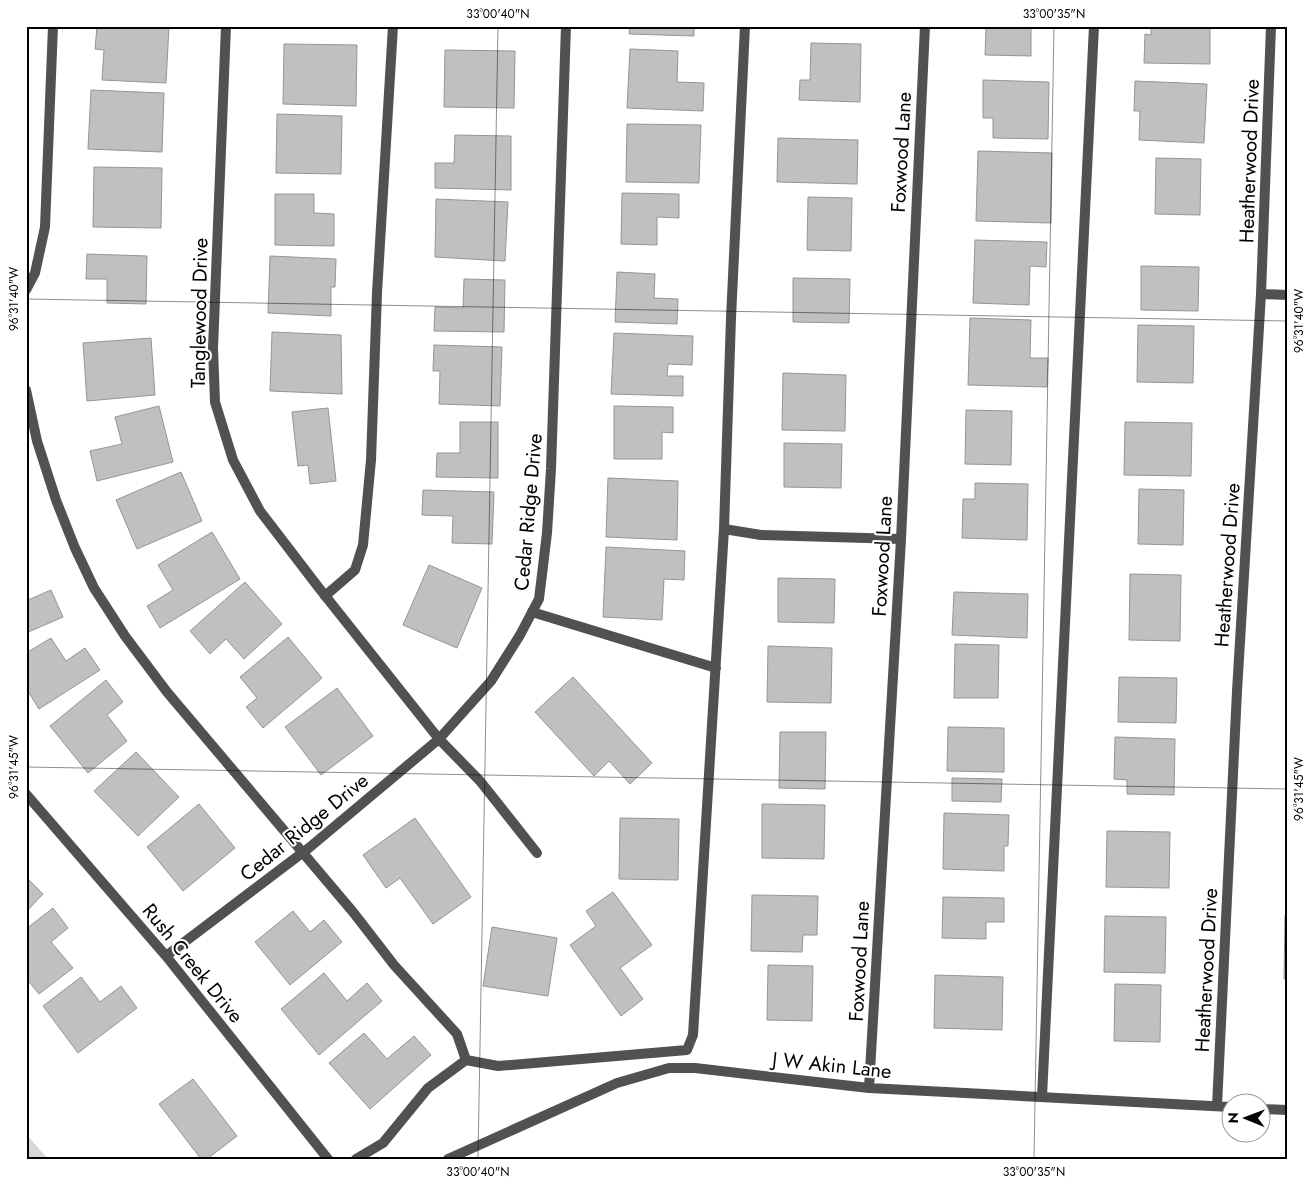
<svg xmlns="http://www.w3.org/2000/svg" width="1313" height="1185" viewBox="0 0 1313 1185" font-family="Jost,sans-serif">
	<style>
		.green { fill: #d8d8d8 }
		.building { fill: #c0c0c0; stroke: #959595 }
		.lines { fill: none; stroke-linecap: round; stroke-linejoin: round }
		.service { stroke: #515151; stroke-width: 10 }
		.minor { stroke: #515151; stroke-width: 10 }
		.ticks { fill: none; stroke: #000; stroke-width: 1; stroke-opacity: 0.45 }
		.labels { text-anchor: middle; stroke-width: 4; stroke-linejoin: round; paint-order: stroke }
		.street-label { font-size: 20px; fill: #000; stroke: #fff }
		.neatline { fill: none; stroke: #000; stroke-width: 2 }
		.ticks-label { font-size: 12px; text-anchor: middle; fill: #000 }
	</style>
	<rect width="100%" height="100%" fill="#fff"/>
	<path class="green" d="M26 1134 48 1159H26Z"/>
	<path class="building" d="M97 26H169L166 83 102 80 104 50 95 49Z
		M630 26H694V36L629 34Z
		M986 26H1031V56L985 55Z
		M1151 26H1210V64L1144 63 1145 34 1151 35Z
		M811 43 861 44 860 102 799 100 800 80H810Z
		M284 44 357 45 356 106 283 104Z
		M630 49 678 51 677 82 704 83 703 111 627 108Z
		M445 50 515 51 514 108 444 107Z
		M983 80 1049 82 1048 139 993 138V118H983Z
		M1135 81 1207 84 1204 143 1139 140 1140 111H1134Z
		M91 90 164 93 162 152 88 149Z
		M277 114 342 116 341 174 276 173Z
		M627 124 701 125 699 183 626 182Z
		M455 135 511 136V190L435 188V163H454Z
		M778 138 858 140 857 184 777 182Z
		M978 151 1052 153 1051 223 976 221Z
		M1156 158 1201 159 1200 215 1155 214Z
		M94 167 162 168 161 228 93 227Z
		M622 193 679 194V218L657 217V245L621 244Z
		M275 194H314V213L334 214V246L275 245Z
		M808 197 852 198 851 251 807 250Z
		M436 199 508 202 505 261 435 257Z
		M975 240 1047 242 1046 267 1030 266 1029 305 973 303Z
		M87 254 147 256 146 304 107 303V279H86Z
		M270 256 336 259 335 287H331V316L268 313Z
		M1141 266 1199 267 1198 311 1141 310Z
		M617 272 655 274 654 298 678 299 677 324 615 322Z
		M793 278 850 279 849 323 793 322Z
		M464 279 505 280 504 332 434 331 435 307 463 308Z
		M970 318 1031 320 1030 358H1048L1047 387 968 385Z
		M1138 325 1194 326 1193 383 1137 382Z
		M272 332 341 335 342 394 270 391Z
		M614 333 693 336 692 365 668 364 667 376H683V396L611 394Z
		M151 338 155 395 87 401 83 343Z
		M434 345 502 347 500 406 439 404 440 371H433Z
		M783 373 846 375 845 431 782 430Z
		M159 406 173 462 97 481 90 451 122 444 115 417Z
		M614 406 673 407V433L662 432V459H614Z
		M328 408 336 481 310 484 308 465 298 466 292 412Z
		M966 410 1012 411 1011 465 965 464Z
		M460 422H498V478L436 477 437 453H460Z
		M1125 422 1192 423 1191 476 1124 475Z
		M784 443 842 444 841 488 784 487Z
		M181 472 202 521 137 549 116 500Z
		M608 478 678 481 677 540 606 537Z
		M975 483 1028 484 1027 540 962 538 963 499H975Z
		M1139 489 1184 490 1183 545 1138 544Z
		M423 490 494 492 492 544 452 543 453 516 422 515Z
		M212 532 240 579 160 628 147 606 173 590 158 565Z
		M606 547 685 551 684 580 664 579 662 620 603 617Z
		M429 565 482 588 457 648 403 625Z
		M1130 574 1181 575 1180 641 1129 640Z
		M778 578 835 579 834 623 778 622Z
		M245 582 282 624 244 659 226 639 210 654 190 631Z
		M51 590 63 617 26 633V597L28 600Z
		M954 592 1028 594 1027 638 952 635Z
		M288 637 322 678 263 728 246 707 257 698 240 677Z
		M51 638 66 661 85 648 100 670 39 709 26 688V653Z
		M955 644 999 645 998 698H954Z
		M768 646 832 648 831 703 767 702Z
		M573 677 652 763 630 784 609 761 594 776 535 712Z
		M1119 677 1177 678 1176 723 1118 722Z
		M106 680 123 702 107 715 127 741 88 773 50 726Z
		M337 688 373 736 321 775 285 727Z
		M948 727 1004 728V772L947 771Z
		M780 732H826L825 789 779 788Z
		M1115 737 1175 739 1174 795 1127 794V780L1114 779Z
		M136 752 179 797 138 836 94 791Z
		M952 778 1002 779 1001 802 952 801Z
		M199 804 235 848 183 891 147 847Z
		M762 804 825 805 824 859 762 858Z
		M944 813 1009 815 1008 846H1004V871L943 869Z
		M415 818 471 897 433 924 400 878 386 888 363 855Z
		M620 818 679 819 678 880 619 879Z
		M1107 831 1170 832 1169 888 1106 887Z
		M26 877 43 894 26 912Z
		M613 892 652 945 620 968 643 999 621 1016 570 945 596 926 586 911Z
		M752 895 818 896 817 935H803L802 952 751 951Z
		M943 897 1004 898V922H986V939L942 938Z
		M53 908 68 928 51 942 73 968 39 994 26 978V929Z
		M293 911 310 932 324 920 342 942 290 985 255 942Z
		M1285 915H1287V979H1284Z
		M1105 916 1166 917 1165 973 1104 972Z
		M492 927 557 938 548 996 483 986Z
		M768 965 813 966 812 1021 767 1020Z
		M324 973 347 1001 367 983 382 1001 319 1055 281 1009Z
		M935 975 1003 977 1002 1030 934 1028Z
		M81 977 100 1002 121 986 137 1008 78 1053 43 1006Z
		M1115 984 1161 985 1160 1042 1114 1041Z
		M364 1033 387 1059 414 1036 431 1055 370 1109 329 1063Z
		M193 1079 237 1136 207 1159H201L159 1104Z"/>
	<g class="lines">
		<path class="service" d="M745 26 731 318 724 529 761 535 901 539
			M26 290 35 273 45 227 53 26
			M26 390 37 441 56 500 75 548 94 588 125 636 167 692 353 912 394 965 457 1034 466 1060
			M325 596 355 570 363 545 371 460 377 293 393 26
			M532 612 716 668
			M1042 1097 1094 26
			M356 1159 383 1143 428 1088 466 1060 498 1066 687 1050 693 1035 724 529"/>
		<path class="minor" d="M226 26 213 348 215 402 233 460 260 511 319 588 439 739 480 781 537 853
			M1261 294 1287 295
			M26 794 166 956 328 1159
			M166 956 310 847 439 739 491 681 520 635 539 599 547 533 551 469 566 26
			M869 1088 901 539 925 26
			M1217 1106 1237 691 1261 294 1271 26
			M1260 1109 1287 1110
			M448 1159 617 1083 669 1068H695L869 1088 1230 1107"/>
	</g>
	<path class="ticks" d="M26 299 1287 321M26 767 1287 789M478 1159 498 26M1034 1159 1054 26"/>
	<g class="labels">
		<g class="street-label">
			<text transform="translate(901 152) rotate(-87)" y="7">Foxwood Lane</text>
			<text transform="translate(1249 161) rotate(-88)" y="7">Heatherwood Drive</text>
			<text transform="translate(199 313) rotate(-89)" y="7">Tanglewood Drive</text>
			<text transform="translate(528 512) rotate(-85)" y="7">Cedar Ridge Drive</text>
			<text transform="translate(882 556) rotate(-87)" y="7">Foxwood Lane</text>
			<text transform="translate(1227 565) rotate(-86)" y="7">Heatherwood Drive</text>
			<text transform="translate(304 827) rotate(-39)" y="7">Cedar Ridge Drive</text>
			<text transform="translate(859 961) rotate(-87)" y="7">Foxwood Lane</text>
			<text transform="translate(193 963) rotate(51)" y="7">Rush Creek Drive</text>
			<text transform="translate(1206 970) rotate(-87)" y="7">Heatherwood Drive</text>
			<text transform="translate(832 1065) rotate(6)" y="7">J W Akin Lane</text>
		</g>
	</g>
	<rect width="1313" height="1185" fill="none" stroke="#ffffff" stroke-width="55"/>
	<g transform="translate(1246 1118) rotate(271)"><circle r="24" fill="#ffffff" stroke="#999999"/>
	<path d="M0-4L9 19L0 12L-9 19Z" fill="#000000"/>
	<text y="-8" font-size="14" font-weight="bold" text-anchor="middle" fill="#000000">N</text>
	</g>
	<rect x="28" y="28" width="1258" height="1130" class="neatline"/>
	<g class="ticks-label">
		<text x="498" y="18">33°00'40"N</text>
		<text x="1054" y="18">33°00'35"N</text>
		<text transform="translate(14 299) rotate(-90)" y="4">96°31'40"W</text>
		<text transform="translate(1299 321) rotate(-90)" y="4">96°31'40"W</text>
		<text transform="translate(14 767) rotate(-90)" y="4">96°31'45"W</text>
		<text transform="translate(1299 789) rotate(-90)" y="4">96°31'45"W</text>
		<text x="478" y="1176">33°00'40"N</text>
		<text x="1034" y="1176">33°00'35"N</text>
	</g>
</svg>
